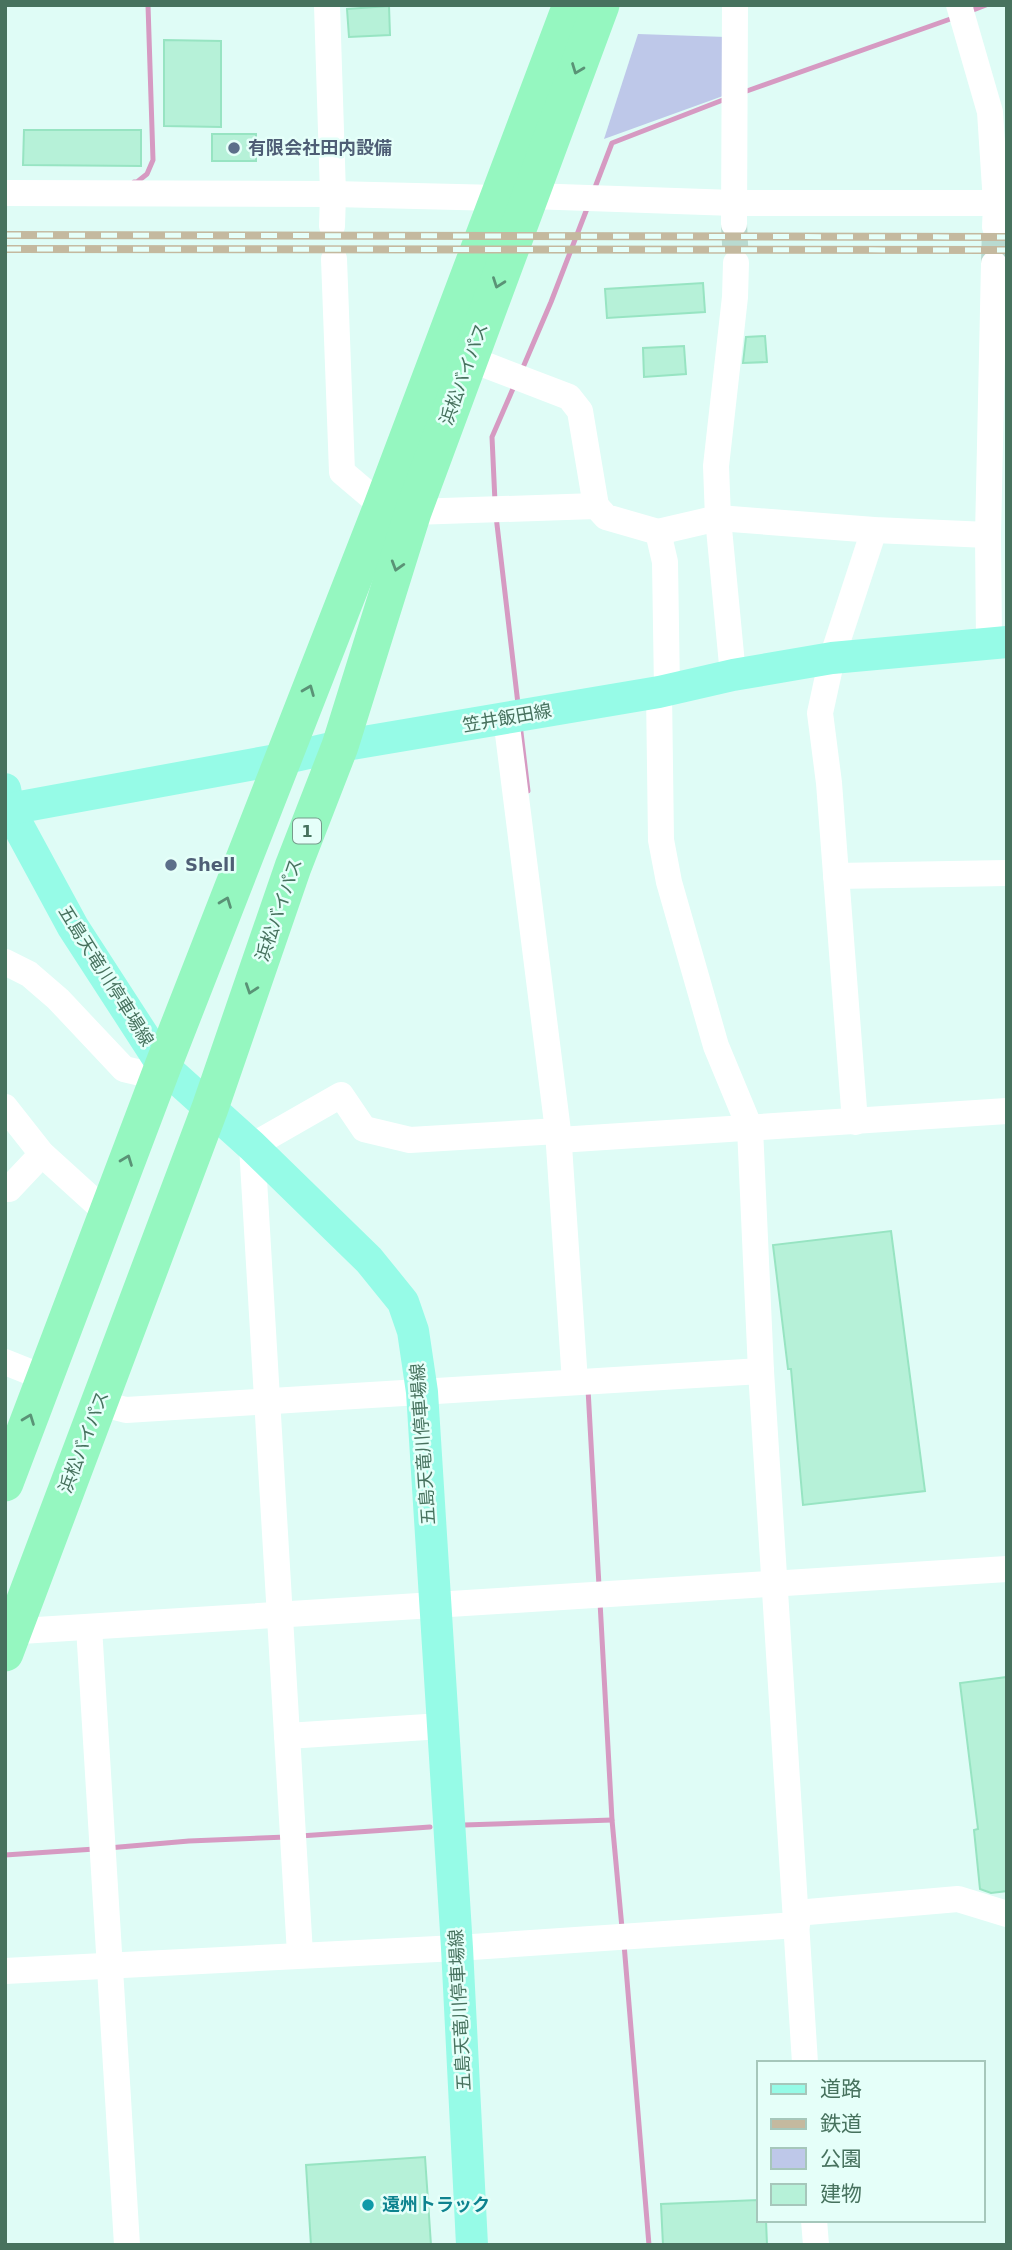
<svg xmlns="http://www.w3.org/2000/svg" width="1012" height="2250" font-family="'DejaVu Sans','Noto Sans JP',sans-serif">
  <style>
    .green { fill: #bec8e9 }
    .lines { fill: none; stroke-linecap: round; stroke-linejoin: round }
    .stream { stroke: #d69ac2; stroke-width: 5 }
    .building { fill: #b6f1d8; stroke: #97e4c2; stroke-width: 2 }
    .minor-tunnel { stroke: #b9dad0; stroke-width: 26; stroke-dasharray: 26 13; stroke-linecap: butt }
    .minor { stroke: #fff; stroke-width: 26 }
    .major { stroke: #96fbe7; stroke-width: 32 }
    .highway { stroke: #95f7c0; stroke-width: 37 }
    .rail-casing { stroke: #c4b99f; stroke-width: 8 }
    .rail { stroke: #e5fff9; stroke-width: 5; stroke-dasharray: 16; stroke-linecap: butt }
    .oneway { stroke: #5a9376 }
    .service-dot { fill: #5c6f8a; stroke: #e5fff9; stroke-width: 2.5 }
    .culture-dot { fill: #0f9aa8; stroke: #e5fff9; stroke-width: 2.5 }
    .labels { text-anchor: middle; stroke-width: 5; stroke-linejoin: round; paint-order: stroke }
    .shield { fill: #e5fff9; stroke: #769c8c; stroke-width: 2 }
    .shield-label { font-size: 16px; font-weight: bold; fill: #47725e }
    .service-label { font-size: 18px; font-weight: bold; fill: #4e5e75; stroke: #e5fff9; text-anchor: start }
    .street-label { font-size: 18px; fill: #47725e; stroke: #e5fff9 }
    .culture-label { font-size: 18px; font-weight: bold; fill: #0d838f; stroke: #e5fff9; text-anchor: start }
  </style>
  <rect width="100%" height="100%" fill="#dffcf6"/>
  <polygon class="green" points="638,34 726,37 723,96 604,139"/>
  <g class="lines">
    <g class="stream">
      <polyline points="968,12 986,5"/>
      <polyline points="744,92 956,17"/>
      <polyline points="134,182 137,182 147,174 153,160 148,5"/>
      <polyline points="594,190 612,143 728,98"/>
      <polyline points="521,372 551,302 588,206"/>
      <polyline points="495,502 492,437 515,384"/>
      <polyline points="496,516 518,704"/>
      <polyline points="520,724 528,791"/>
      <polyline points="588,1389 599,1586"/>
      <polyline points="600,1602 612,1820 622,1928"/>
      <polyline points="464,1825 612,1820"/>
      <polyline points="300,1836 430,1827"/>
      <polyline points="108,1848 189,1841 287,1837"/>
      <polyline points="5,1855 95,1849"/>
      <polyline points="624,1944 649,2245"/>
    </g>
  </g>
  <g class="building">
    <polygon points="389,6 390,35 349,37 347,9"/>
    <polygon points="164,40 221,41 221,127 164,126"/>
    <polygon points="24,130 141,130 141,166 23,165"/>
    <rect x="212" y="134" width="44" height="27"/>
    <polygon points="703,283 705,312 607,318 605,289"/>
    <polygon points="765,336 767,362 743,363 746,337"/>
    <polygon points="684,346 686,374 644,377 643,348"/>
    <polygon points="891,1231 925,1491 803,1505 791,1369 788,1369 773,1245"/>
    <polygon points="1007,1677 1007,1891 991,1893 980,1889 974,1830 978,1829 960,1683"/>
    <polygon points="425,2157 431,2245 311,2245 306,2165"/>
    <polygon points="758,2200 758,2220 766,2220 767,2245 663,2245 661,2204"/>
  </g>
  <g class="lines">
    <g class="minor-tunnel">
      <polyline points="734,224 736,263"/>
      <polyline points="994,264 995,227"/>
    </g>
    <g class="minor">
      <polyline points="327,5 333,194 332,226"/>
      <polyline points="959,5 990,112 996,203 995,227"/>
      <polyline points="5,193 333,194 499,198"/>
      <polyline points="530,196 734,203 996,203"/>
      <polyline points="734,224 735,5"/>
      <polyline points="334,259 342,472 382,506"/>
      <polyline points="470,359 569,397 580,411 596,506"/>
      <polyline points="413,512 596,506 606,517 658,532 718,518 874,530 988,535"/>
      <polyline points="658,532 665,562 667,690"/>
      <polyline points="989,643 988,535 994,264"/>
      <polyline points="733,675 718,518 716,466 735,297 736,263"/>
      <polyline points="659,692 661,840 669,882 716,1046 750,1128 761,1371 805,2063"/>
      <polyline points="506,718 558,1131 575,1382"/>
      <polyline points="836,876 1007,873"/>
      <polyline points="5,962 29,974 58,999 124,1069 158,1077"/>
      <polyline points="5,1107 42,1154 107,1213"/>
      <polyline points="855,1122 829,783 820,713 832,658 874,530"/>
      <polyline points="559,1140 1007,1111"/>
      <polyline points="5,1185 9,1189 42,1154"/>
      <polyline points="5,1362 45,1378"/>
      <polyline points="99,1403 126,1410 761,1371"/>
      <polyline points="89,1627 127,2245"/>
      <polyline points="5,1632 1007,1569"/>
      <polyline points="287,1736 442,1726"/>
      <polyline points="796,1913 958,1899 1007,1914"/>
      <polyline points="300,1954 252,1146 341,1095 364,1129 410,1140 558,1131"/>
      <polyline points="5,1971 457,1948 797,1925"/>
      <polyline points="814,2220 816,2245"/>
    </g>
    <g class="major">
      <polyline points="5,789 9,809 73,927 163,1066 252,1146 369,1260 403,1302 413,1331 422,1392 457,1948 472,2245"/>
      <polyline points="9,809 282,759 340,746 659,692 733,675 832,658 1007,642"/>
    </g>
    <g class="highway">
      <polyline points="5,1483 163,1066 382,506 571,5"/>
      <polyline points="5,1653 210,1108 293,867 340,746 413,512 601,5"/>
    </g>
    <defs>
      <g id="rail">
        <polyline points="5,235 1007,237"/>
        <polyline points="5,249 1007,250"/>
      </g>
    </defs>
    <use href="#rail" class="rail-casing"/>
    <use href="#rail" class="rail"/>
  </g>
  <defs><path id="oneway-chevron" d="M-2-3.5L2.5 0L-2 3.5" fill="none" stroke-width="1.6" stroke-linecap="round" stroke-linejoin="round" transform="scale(1.75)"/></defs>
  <g class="oneway">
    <use href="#oneway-chevron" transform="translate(577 69) rotate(111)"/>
    <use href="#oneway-chevron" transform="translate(498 283) rotate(110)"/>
    <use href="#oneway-chevron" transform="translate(397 566) rotate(107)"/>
    <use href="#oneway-chevron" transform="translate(309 690) rotate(-68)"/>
    <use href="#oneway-chevron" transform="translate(226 902) rotate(-69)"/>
    <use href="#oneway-chevron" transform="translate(251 989) rotate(109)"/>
    <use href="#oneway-chevron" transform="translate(127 1160) rotate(-69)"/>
    <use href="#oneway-chevron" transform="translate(29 1419) rotate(-69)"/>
  </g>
  <g class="service-dot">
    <circle cx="234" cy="148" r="7"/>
    <circle cx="171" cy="865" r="7"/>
  </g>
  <circle class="culture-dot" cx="368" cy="2205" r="7"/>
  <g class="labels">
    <rect class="shield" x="293" y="818.5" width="28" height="25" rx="5"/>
    <g class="shield-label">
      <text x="307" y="837">1</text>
    </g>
    <g class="service-label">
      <text x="248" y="154">有限会社田内設備</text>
      <text x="185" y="871">Shell</text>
    </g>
    <g class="street-label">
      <text transform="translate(464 374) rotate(-70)" y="6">浜松バイパス</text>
      <text transform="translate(507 718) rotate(-10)" y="6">笠井飯田線</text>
      <text transform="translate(279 910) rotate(-71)" y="6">浜松バイパス</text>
      <text transform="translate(106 976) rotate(58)" y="6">五島天竜川停車場線</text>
      <text transform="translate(84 1442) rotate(-69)" y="6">浜松バイパス</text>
      <text transform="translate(423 1444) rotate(-94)" y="6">五島天竜川停車場線</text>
      <text transform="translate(460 2010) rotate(-93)" y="6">五島天竜川停車場線</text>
    </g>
    <g class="culture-label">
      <text x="382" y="2211">遠州トラック</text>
    </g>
  </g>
  <rect width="1012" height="2250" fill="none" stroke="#47725e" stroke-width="14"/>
  <rect x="757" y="2061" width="228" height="161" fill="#e5fff9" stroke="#a6c7bb" stroke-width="2"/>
  <rect x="771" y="2084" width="35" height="10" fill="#96fbe7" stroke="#a6c7bb" stroke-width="2"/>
  <text x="820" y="2096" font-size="21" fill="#47725e">道路</text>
  <rect x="771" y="2119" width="35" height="10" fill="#c4b99f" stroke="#a6c7bb" stroke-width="2"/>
  <text x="820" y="2131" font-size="21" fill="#47725e">鉄道</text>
  <rect x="771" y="2148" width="35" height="21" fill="#bec8e9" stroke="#a6c7bb" stroke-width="2"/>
  <text x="820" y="2166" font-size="21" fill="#47725e">公園</text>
  <rect x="771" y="2184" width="35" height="21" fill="#b6f1d8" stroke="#a6c7bb" stroke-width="2"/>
  <text x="820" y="2201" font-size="21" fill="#47725e">建物</text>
</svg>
